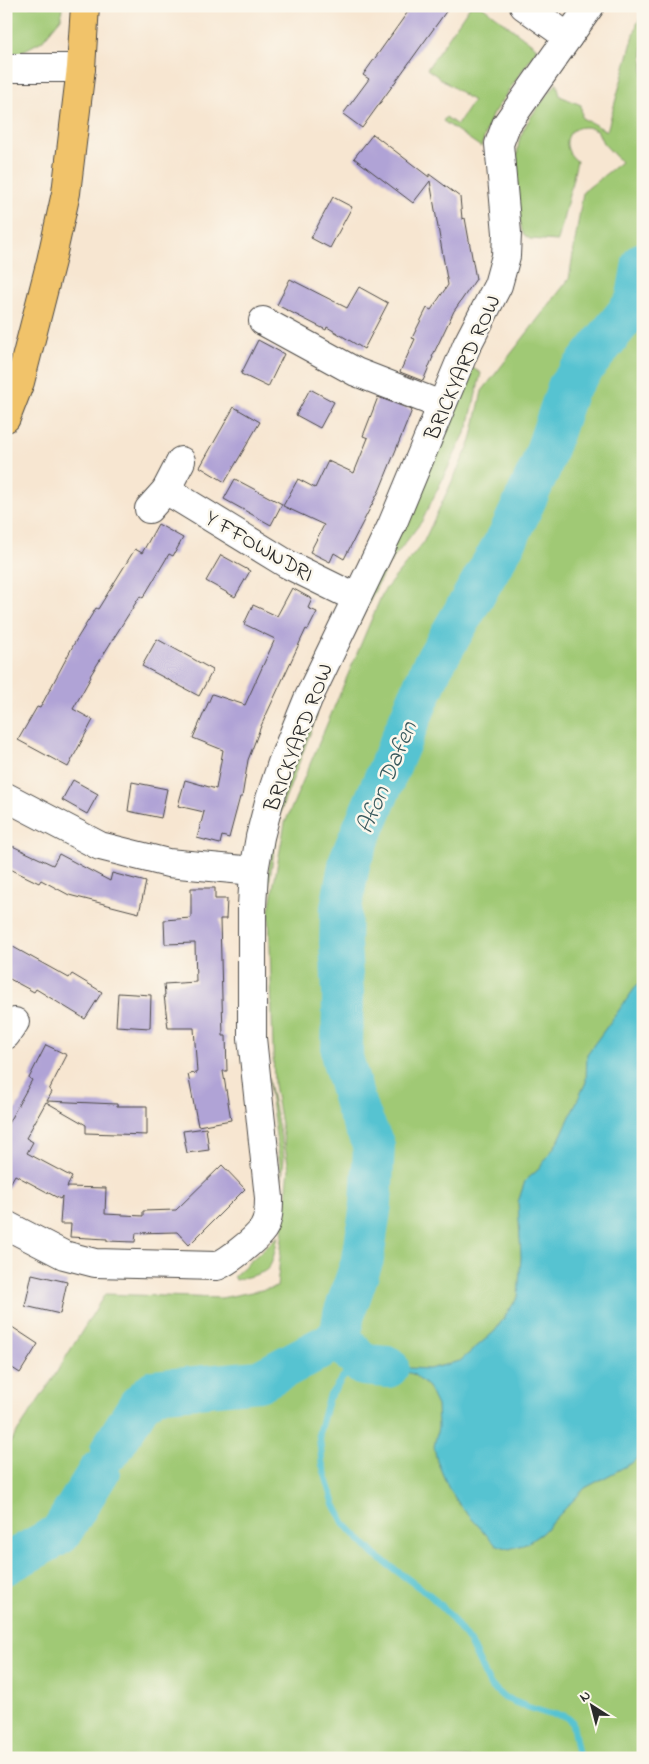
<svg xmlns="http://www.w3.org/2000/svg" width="649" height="1764" font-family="'Indie Flower',sans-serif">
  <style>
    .green { fill: #a0c975; stroke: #667a50 }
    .water { fill: #57c3d1; stroke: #41777e }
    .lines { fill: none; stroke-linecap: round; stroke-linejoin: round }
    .stream { stroke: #57c3d1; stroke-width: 7 }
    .river { stroke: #57c3d1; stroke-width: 42 }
    .building { fill: #b0a3d6 }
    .minor-casing { stroke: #4a4744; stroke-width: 30 }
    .major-casing { stroke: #4a4744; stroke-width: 30 }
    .minor { stroke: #fff; stroke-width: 28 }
    .major { stroke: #f1c36a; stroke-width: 28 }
    .labels { text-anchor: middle; stroke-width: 5; stroke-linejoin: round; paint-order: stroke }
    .street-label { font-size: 22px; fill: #2b2b2b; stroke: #fbf7ec }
    .water-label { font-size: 24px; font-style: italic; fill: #38595d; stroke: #fbf7ec }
  </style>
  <rect width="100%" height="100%" fill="#fbf7ec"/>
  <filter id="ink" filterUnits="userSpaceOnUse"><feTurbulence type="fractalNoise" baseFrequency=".02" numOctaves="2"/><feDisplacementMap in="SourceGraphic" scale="10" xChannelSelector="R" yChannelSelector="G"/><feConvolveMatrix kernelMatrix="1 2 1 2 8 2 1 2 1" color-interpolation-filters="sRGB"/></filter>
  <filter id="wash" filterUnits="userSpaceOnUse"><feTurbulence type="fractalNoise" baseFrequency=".0096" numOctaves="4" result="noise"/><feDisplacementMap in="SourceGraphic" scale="20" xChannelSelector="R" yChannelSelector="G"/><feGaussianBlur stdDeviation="1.12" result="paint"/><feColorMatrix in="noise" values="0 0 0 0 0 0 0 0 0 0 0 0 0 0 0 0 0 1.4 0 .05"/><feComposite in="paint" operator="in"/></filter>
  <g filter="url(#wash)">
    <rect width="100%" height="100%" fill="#f7e6d1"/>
    <g class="green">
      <polygon points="6,6 62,6 61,18 42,41 19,53 6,53"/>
      <polygon points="470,6 482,6 536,47 536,51 492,115 481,147 443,121 446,117 457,125 473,101 427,69"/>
      <path d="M 643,14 L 643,1758 L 6,1758 L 6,1449 L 50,1383 L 105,1294 L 221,1298 L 277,1287 L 289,1169 L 274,1085 L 269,910 L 285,823 L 383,592 L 423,543 L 471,441 L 482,391 L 569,279 L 583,192 L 621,162 L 603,143 L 597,130 C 570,118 556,145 577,161 L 558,241 L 530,239 C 526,237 524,235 522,231 C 518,214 514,154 520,138 C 527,118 544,100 557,83 L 560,96 L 581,105 L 582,118 L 607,131 L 637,24 Z"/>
      <polygon points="467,365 481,373 468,427 422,521 386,568 329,684"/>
      <polygon points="310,712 317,715 280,813 266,903 263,903 278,813"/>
      <polygon points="268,1078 283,1147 284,1158 282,1179"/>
      <path d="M 278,1236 C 270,1274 273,1270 236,1280 L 233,1277 Z"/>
    </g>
    <polygon class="water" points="643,977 643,1452 632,1463 585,1488 542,1533 526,1544 509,1549 495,1544 461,1507 448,1487 437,1461 434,1447 438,1427 437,1406 428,1387 413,1374 388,1367 429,1369 460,1361 495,1331 518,1297 521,1257 518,1202 525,1181 539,1169 559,1140 586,1082 587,1054"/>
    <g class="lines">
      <polyline class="stream" points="363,1365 343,1377 328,1399 319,1432 322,1463 334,1503 344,1523 375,1555 431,1596 448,1613 470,1643 490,1685 505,1698 527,1707 549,1714 565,1716 572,1722 579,1758"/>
      <g class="river">
        <polyline points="340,1338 344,1314 363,1259 371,1204 374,1146 356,1107 342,1057 343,992 340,943 341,908 350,860 432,667 509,535 541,466 568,387 636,302 643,263"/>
        <polyline points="111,1450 139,1405 154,1391 259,1381 340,1338 363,1365 388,1367"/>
        <polyline points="6,1564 60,1534 99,1471"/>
      </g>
    </g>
    <g id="blocks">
      <g class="building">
        <polygon points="412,6 450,6 362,128 343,114 369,79 363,75"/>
        <polygon points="373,134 429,177 429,174 460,197 462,219 465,218 476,279 454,311 432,357 433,357 423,381 400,372 415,339 412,338 427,308 431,310 448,285 430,181 413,203 354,158"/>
        <polygon points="333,197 352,207 330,248 311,238"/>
        <polygon points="290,279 347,308 359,287 388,303 364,349 327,327 326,330 277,305"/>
        <polygon points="258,340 284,354 268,387 241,374"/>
        <polygon points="310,389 334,402 320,428 296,415"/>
        <polygon points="378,397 412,410 380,489 344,559 334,553 330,562 310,552 324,525 283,506 298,479 315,488 328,461 354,473 368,438 363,436"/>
        <polygon points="234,407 260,422 225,482 200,467"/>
        <polygon points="235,479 282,504 271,525 224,499"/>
        <polygon points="158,524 183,538 173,556 169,554 143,598 140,596 90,676 91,677 73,709 93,720 68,767 18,740 37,707 40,708 75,642 96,608 98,609 135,549 142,553"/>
        <polygon points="221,555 250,571 235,597 206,581"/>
        <polygon points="292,588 312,599 308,608 317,612 308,630 306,629 261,726 248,760 242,797 240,797 229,838 222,836 220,844 197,838 204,812 178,806 185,780 216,789 223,750 193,738 212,694 245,705 275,639 244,624 253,605 277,616"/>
        <polygon points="157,639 213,670 199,696 142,666"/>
        <polygon points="73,780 98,794 87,814 62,800"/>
        <polygon points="132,782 167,789 161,818 128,811"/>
        <polygon points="6,843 53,865 59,854 110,881 112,873 146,882 139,913 69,895 41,880 39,883 6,867"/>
        <polygon points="191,888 215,888 215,899 227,899 226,919 220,919 223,1036 226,1036 227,1071 223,1071 231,1120 198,1126 188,1074 197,1073 194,1028 168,1028 164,995 165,995 164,984 196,982 195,943 165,944 164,920 191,918"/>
        <polygon points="6,943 69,978 72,974 102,992 85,1019 36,989 34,992 6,977"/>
        <polygon points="118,993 151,995 150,1028 116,1026"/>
        <polygon points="46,1045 67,1055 49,1090 52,1092 47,1101 117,1104 117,1106 147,1106 147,1135 86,1133 86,1125 46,1102 26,1138 33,1142 27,1153 72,1177 67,1187 106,1188 105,1214 143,1216 143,1211 176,1210 222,1165 245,1189 189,1245 177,1232 136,1233 135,1242 107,1241 107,1239 70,1237 71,1224 60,1224 62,1196 60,1199 15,1175 6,1191 6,1127 32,1080 29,1078"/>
        <polygon points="206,1128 209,1150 187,1153 183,1131"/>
        <polygon points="32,1274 67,1282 60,1314 25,1306"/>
        <polygon points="6,1323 38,1344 20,1373 6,1364"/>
      </g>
    </g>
  </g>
  <g filter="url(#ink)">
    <use href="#blocks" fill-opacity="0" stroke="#4a4744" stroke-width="1"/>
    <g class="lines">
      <defs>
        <g id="minor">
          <polyline points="524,6 568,37"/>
          <polyline points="6,68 81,68"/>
          <polyline points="263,321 356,372 441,405"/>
          <polyline points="166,490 287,564 356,598"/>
          <polyline points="149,509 166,490 181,461"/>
          <polyline points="6,797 100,846 168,863 254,871"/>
          <polyline points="6,1035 15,1022"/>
          <path d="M 6,1225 L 64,1255 L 95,1263 L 217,1266 C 229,1261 255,1240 263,1229 C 269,1220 269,1207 269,1198 L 252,1038 L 252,906 L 254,871 L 260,837 L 269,802 L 282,763 L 308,699 L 392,525 L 467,345 L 498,285 L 506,256 L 507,233 L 499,144 L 506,125 L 590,6"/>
        </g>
        <polyline id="major" points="6,418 20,382 51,261 66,193 81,68 85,6"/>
      </defs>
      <use href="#minor" class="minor-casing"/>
      <use href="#major" class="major-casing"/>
      <use href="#minor" class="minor"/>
      <use href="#major" class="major"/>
    </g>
  </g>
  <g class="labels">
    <g class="street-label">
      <text transform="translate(461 367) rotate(-66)" y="8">BRICKYARD ROW</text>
      <text transform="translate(260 545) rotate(30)" y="8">Y FFOWNDRI</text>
      <text transform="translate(297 737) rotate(-69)" y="8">BRICKYARD ROW</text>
    </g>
    <g class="water-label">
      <text transform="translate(386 777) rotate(-67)" y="8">Afon Dafen</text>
    </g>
  </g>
  <rect width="649" height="1764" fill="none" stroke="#fbf7ec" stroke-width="25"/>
  <g transform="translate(592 1706) rotate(324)" stroke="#fbf7ec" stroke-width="4" paint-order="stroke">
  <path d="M0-4L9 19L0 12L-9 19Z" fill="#2b2b2b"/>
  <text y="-8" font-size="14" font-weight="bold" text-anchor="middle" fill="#2b2b2b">N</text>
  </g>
</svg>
